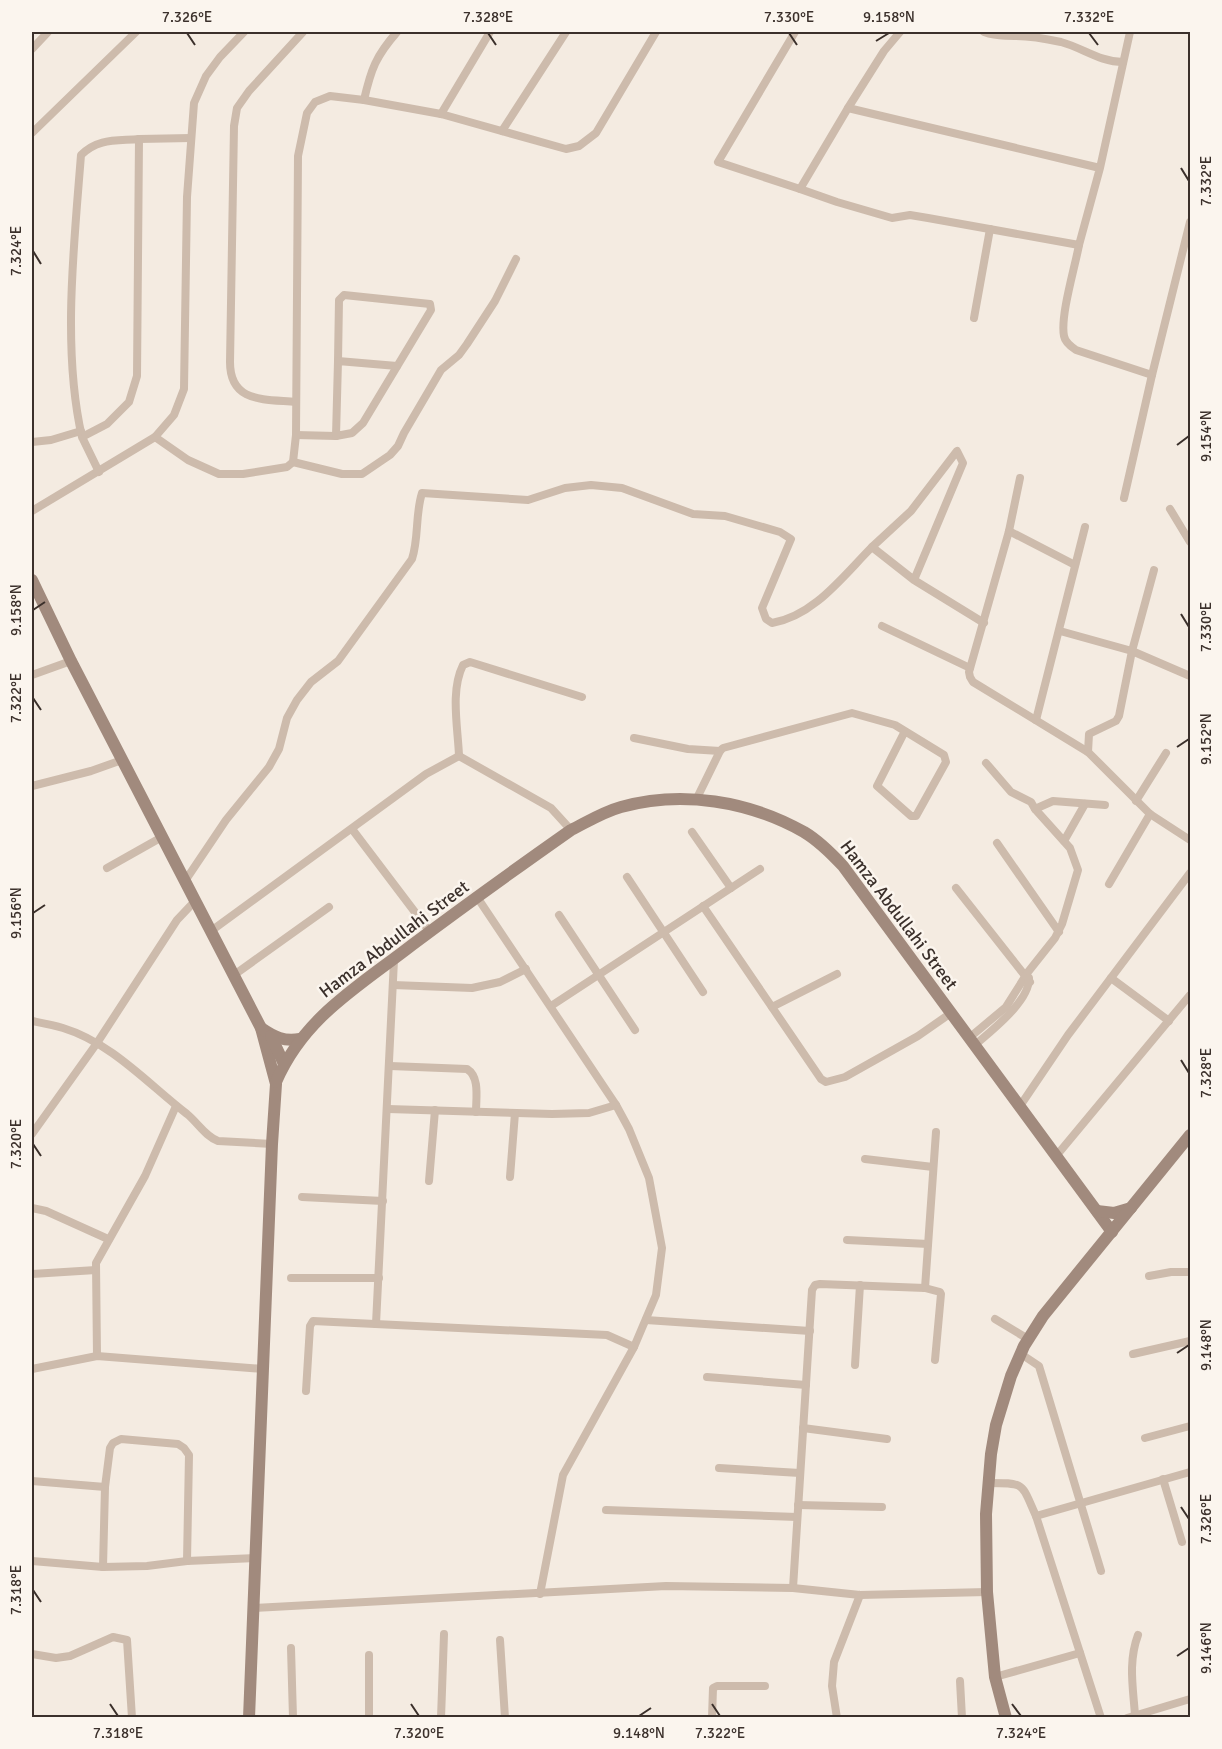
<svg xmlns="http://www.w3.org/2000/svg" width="1222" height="1749" font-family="Signika,sans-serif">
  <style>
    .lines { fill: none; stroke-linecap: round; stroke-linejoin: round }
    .street { stroke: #cdbbac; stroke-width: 8 }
    .secondary { stroke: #a18a7d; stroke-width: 12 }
    .ticks { fill: none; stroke: #3b302b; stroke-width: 2 }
    .labels { text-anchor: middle; stroke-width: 5; stroke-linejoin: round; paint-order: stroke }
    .street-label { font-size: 18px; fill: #3b302b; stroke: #fbf5ee }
    .neatline { fill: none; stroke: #3b302b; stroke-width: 2 }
    .ticks-label { font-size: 15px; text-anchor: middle; fill: #3b302b }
  </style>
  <rect width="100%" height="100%" fill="#f4ebe1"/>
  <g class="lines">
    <g class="street">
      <polyline points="795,32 718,162 800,189"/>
      <path d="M 984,32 C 998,37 1001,35 1015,36 C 1031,36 1047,39 1061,42 C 1083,48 1100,62 1123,62"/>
      <polyline points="32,49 48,32"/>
      <path d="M 364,100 C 371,69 376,56 397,32"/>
      <polyline points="848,108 884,51 900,32"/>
      <polyline points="441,114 490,32"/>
      <polyline points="502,131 566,32"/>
      <polyline points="32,133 136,32"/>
      <polyline points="139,139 191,138"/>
      <polyline points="1100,168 1079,245 928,218 910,215 892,218 837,202 800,189 848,108 1100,168 1130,32"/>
      <path d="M 1079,245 C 1075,267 1060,316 1064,336 C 1065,342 1070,346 1076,350 L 1152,375"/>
      <polyline points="974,318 990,229"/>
      <path d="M 296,402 C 264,399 230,403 230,362 L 234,126 L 237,108 L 249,91 L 303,32"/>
      <polyline points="296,435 336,436 352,433 363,423 431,310 430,304 344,295 339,300 338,361"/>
      <polyline points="336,436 338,361 397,366"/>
      <path d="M 82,437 C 62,350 74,245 81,155 C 98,138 116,141 139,139 L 137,376 L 129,402 L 107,424 L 82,437 L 99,472"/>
      <polyline points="155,437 188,460 219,474 243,474 287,467 293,462 296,435 298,156 307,113 315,102 330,96 364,100 441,114 566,149 579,146 596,133 656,32"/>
      <polyline points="32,442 51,440 81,431"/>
      <polyline points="293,462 342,474 362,474 390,455 398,446 404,433 441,370 459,355 467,344 495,301 516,259"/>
      <polyline points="1020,478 1009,531 969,672 970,677 973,682 1088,752 1150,814 1190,840"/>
      <polyline points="1124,498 1152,375 1190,222"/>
      <polyline points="1170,509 1190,542"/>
      <polyline points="32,511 155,437 174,415 184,389 187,197 194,103 206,76 220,57 244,32"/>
      <polyline points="1009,531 1075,565"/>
      <polyline points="914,580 963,463 957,451 911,511 872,547 914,580 984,623"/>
      <polyline points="882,626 970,668"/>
      <polyline points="1060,631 1132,651 1190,676"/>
      <polyline points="32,675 71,661"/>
      <polyline points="1036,720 1085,527"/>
      <polyline points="634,738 688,749 720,751 723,748 852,713 895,725 944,755 946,762 916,816 911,816 877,786 905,731"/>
      <polyline points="1088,752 1089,734 1116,721 1119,716 1132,651 1154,570"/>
      <path d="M 459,756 C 458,728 450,691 463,665 L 470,662 L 582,697"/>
      <polyline points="459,756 551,808 571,830"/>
      <polyline points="32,786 91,771 122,760"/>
      <polyline points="697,798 720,751"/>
      <polyline points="1136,801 1166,753"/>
      <polyline points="1035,809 1053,801 1105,805"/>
      <polyline points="352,829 430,932"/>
      <polyline points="692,832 731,888"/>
      <polyline points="1064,841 1085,804"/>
      <polyline points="997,843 1059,932"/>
      <polyline points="107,868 162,837"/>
      <polyline points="627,877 703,992"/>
      <path d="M 185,881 L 226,820 L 269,767 L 279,749 L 287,718 L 297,700 L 311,682 L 338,661 L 412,559 C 419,538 415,515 422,493 L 528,500 L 565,488 L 591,485 L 622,488 L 693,514 L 725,516 L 780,532 L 791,539 L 762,608 L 766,619 L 772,623 C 814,616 843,576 872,547"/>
      <polyline points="1109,884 1150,814"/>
      <polyline points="956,888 1030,982"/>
      <polyline points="477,897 616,1105 629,1129 649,1178 662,1248 656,1295 634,1347 563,1475 540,1594"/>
      <polyline points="703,906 821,1079 826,1082 845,1077 918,1036 951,1013"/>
      <polyline points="559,915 635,1030"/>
      <polyline points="211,931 426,774 459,756"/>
      <polyline points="234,975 329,907"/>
      <polyline points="1111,978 1169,1021"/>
      <polyline points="393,985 472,988 500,982 526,969"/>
      <polyline points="551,1006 760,869"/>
      <polyline points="772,1007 837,974"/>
      <path d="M 32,1021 C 42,1023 53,1025 63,1028 C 112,1043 148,1084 187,1114 C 198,1123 205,1136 218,1141 L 272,1144"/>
      <polyline points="969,1038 1006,1007 1028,972 1055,938 1062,924 1078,870 1070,848 1035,809 1031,802 1011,792 986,763"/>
      <path d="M 975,1045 C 991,1031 1030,1001 1029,978"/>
      <path d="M 390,1066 L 467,1069 C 480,1077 476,1098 476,1112"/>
      <polyline points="1020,1106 1068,1035 1190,873"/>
      <polyline points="388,1109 552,1114 589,1113 616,1105"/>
      <polyline points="32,1134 97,1043 177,920 195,901"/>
      <polyline points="1057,1155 1190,995"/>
      <polyline points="865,1159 933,1167"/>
      <polyline points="510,1177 515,1113"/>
      <polyline points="429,1181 435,1110"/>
      <polyline points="302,1197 383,1201"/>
      <polyline points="32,1208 46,1211 108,1239"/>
      <polyline points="847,1240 928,1244"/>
      <polyline points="32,1274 96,1270"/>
      <polyline points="1149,1276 1171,1272 1190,1272"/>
      <polyline points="291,1278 379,1278"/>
      <polyline points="925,1288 936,1132"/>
      <polyline points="995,1319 1028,1339"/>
      <polyline points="646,1320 810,1331"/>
      <polyline points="376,1324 394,960"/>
      <polyline points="1021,1354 1039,1366 1101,1571"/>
      <polyline points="1133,1354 1190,1341"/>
      <polyline points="97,1356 96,1263 145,1176 176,1106"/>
      <polyline points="855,1365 860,1285"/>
      <polyline points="32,1369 97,1356 263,1369"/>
      <polyline points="707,1377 806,1385"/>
      <polyline points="306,1391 310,1326 313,1321 607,1335 634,1347"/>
      <polyline points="803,1428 887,1439"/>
      <polyline points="1145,1438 1190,1426"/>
      <polyline points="719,1468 800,1473"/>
      <polyline points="1163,1479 1182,1542"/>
      <polyline points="32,1481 105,1487"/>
      <path d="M 989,1483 C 1026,1483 1021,1483 1036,1516 L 1101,1718"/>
      <polyline points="798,1505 882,1507"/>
      <polyline points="606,1510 797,1517"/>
      <polyline points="1036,1516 1190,1472"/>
      <polyline points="32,1561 103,1567 147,1566 187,1561 256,1558"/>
      <polyline points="103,1567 105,1487 110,1448 113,1443 121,1439 178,1444 184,1448 189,1455 187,1561"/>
      <polyline points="793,1588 812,1290 815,1285 820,1284 925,1288 940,1292 941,1294 935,1360"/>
      <polyline points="253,1608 666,1586 793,1588 860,1595 987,1592"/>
      <polyline points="500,1640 505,1718"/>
      <polyline points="291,1648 293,1718"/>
      <polyline points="32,1654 56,1658 70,1656 113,1637 127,1640 132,1718"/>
      <polyline points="369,1655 369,1718"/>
      <polyline points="995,1677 1080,1653"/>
      <polyline points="960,1681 962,1718"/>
      <path d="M 1135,1715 C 1133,1687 1128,1662 1138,1635"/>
      <polyline points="441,1718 444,1634"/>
      <polyline points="712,1718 713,1688 717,1686 765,1686"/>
      <polyline points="837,1718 832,1686 834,1662 860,1595"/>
      <polyline points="1127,1718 1190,1699"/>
    </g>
    <g class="secondary">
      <polyline points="32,580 71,661 261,1028 276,1084 272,1144 249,1718"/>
      <path d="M 261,1028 C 274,1037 284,1042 300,1039"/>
      <polyline points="271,1036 284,1064"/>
      <path d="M 276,1082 C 304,1017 358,987 412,945 C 464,906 517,868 571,830 C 587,822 603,812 621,807 C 682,790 749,801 804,832 C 819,841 831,853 843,866 L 1112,1232"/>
      <polyline points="1097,1211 1114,1213 1131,1208"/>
      <polyline points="1006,1718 995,1677 987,1592 986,1514 991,1454 996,1425 1011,1376 1024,1346 1043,1316 1190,1135"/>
    </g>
  </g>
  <path class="ticks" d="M 187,33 L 195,45M 488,33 L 496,45M 789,33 L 797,45M 1089,33 L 1098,45M 876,41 L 889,33M 1181,168 L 1189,181M 33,251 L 41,264M 1177,445 L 1189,436M 33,610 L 45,602M 1181,614 L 1189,627M 33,698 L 41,710M 1177,747 L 1189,739M 33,913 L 45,905M 1181,1060 L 1189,1073M 33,1144 L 41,1156M 1177,1353 L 1189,1345M 1181,1507 L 1189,1519M 33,1590 L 41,1602M 1177,1656 L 1189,1648M 110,1704 L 118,1716M 411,1704 L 419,1716M 712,1704 L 720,1716M 1012,1704 L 1021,1716M 639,1716 L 651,1708"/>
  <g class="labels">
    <g class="street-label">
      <text transform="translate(899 915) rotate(53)" y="6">Hamza Abdullahi Street</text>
      <text transform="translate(394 939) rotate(-37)" y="6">Hamza Abdullahi Street</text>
    </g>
  </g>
  <rect width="1222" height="1749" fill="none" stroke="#fbf5ee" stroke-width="66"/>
  <rect x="33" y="33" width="1156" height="1683" class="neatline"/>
  <g class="ticks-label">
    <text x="187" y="22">7.326°E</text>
    <text x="488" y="22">7.328°E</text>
    <text x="789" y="22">7.330°E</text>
    <text x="889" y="22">9.158°N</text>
    <text x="1089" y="22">7.332°E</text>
    <text transform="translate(1206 181) rotate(-90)" y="5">7.332°E</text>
    <text transform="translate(16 251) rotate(-90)" y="5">7.324°E</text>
    <text transform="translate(1206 436) rotate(-90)" y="5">9.154°N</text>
    <text transform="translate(16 610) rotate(-90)" y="5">9.158°N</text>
    <text transform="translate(1206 627) rotate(-90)" y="5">7.330°E</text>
    <text transform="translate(16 698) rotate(-90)" y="5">7.322°E</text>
    <text transform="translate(1206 739) rotate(-90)" y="5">9.152°N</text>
    <text transform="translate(16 913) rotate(-90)" y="5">9.156°N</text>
    <text transform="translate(1206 1073) rotate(-90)" y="5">7.328°E</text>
    <text transform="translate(16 1144) rotate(-90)" y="5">7.320°E</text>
    <text transform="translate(1206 1345) rotate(-90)" y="5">9.148°N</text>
    <text transform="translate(1206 1519) rotate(-90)" y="5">7.326°E</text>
    <text transform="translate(16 1590) rotate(-90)" y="5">7.318°E</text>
    <text transform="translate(1206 1648) rotate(-90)" y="5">9.146°N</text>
    <text x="118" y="1738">7.318°E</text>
    <text x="419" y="1738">7.320°E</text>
    <text x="639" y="1738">9.148°N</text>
    <text x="720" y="1738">7.322°E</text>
    <text x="1021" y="1738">7.324°E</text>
  </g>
</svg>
